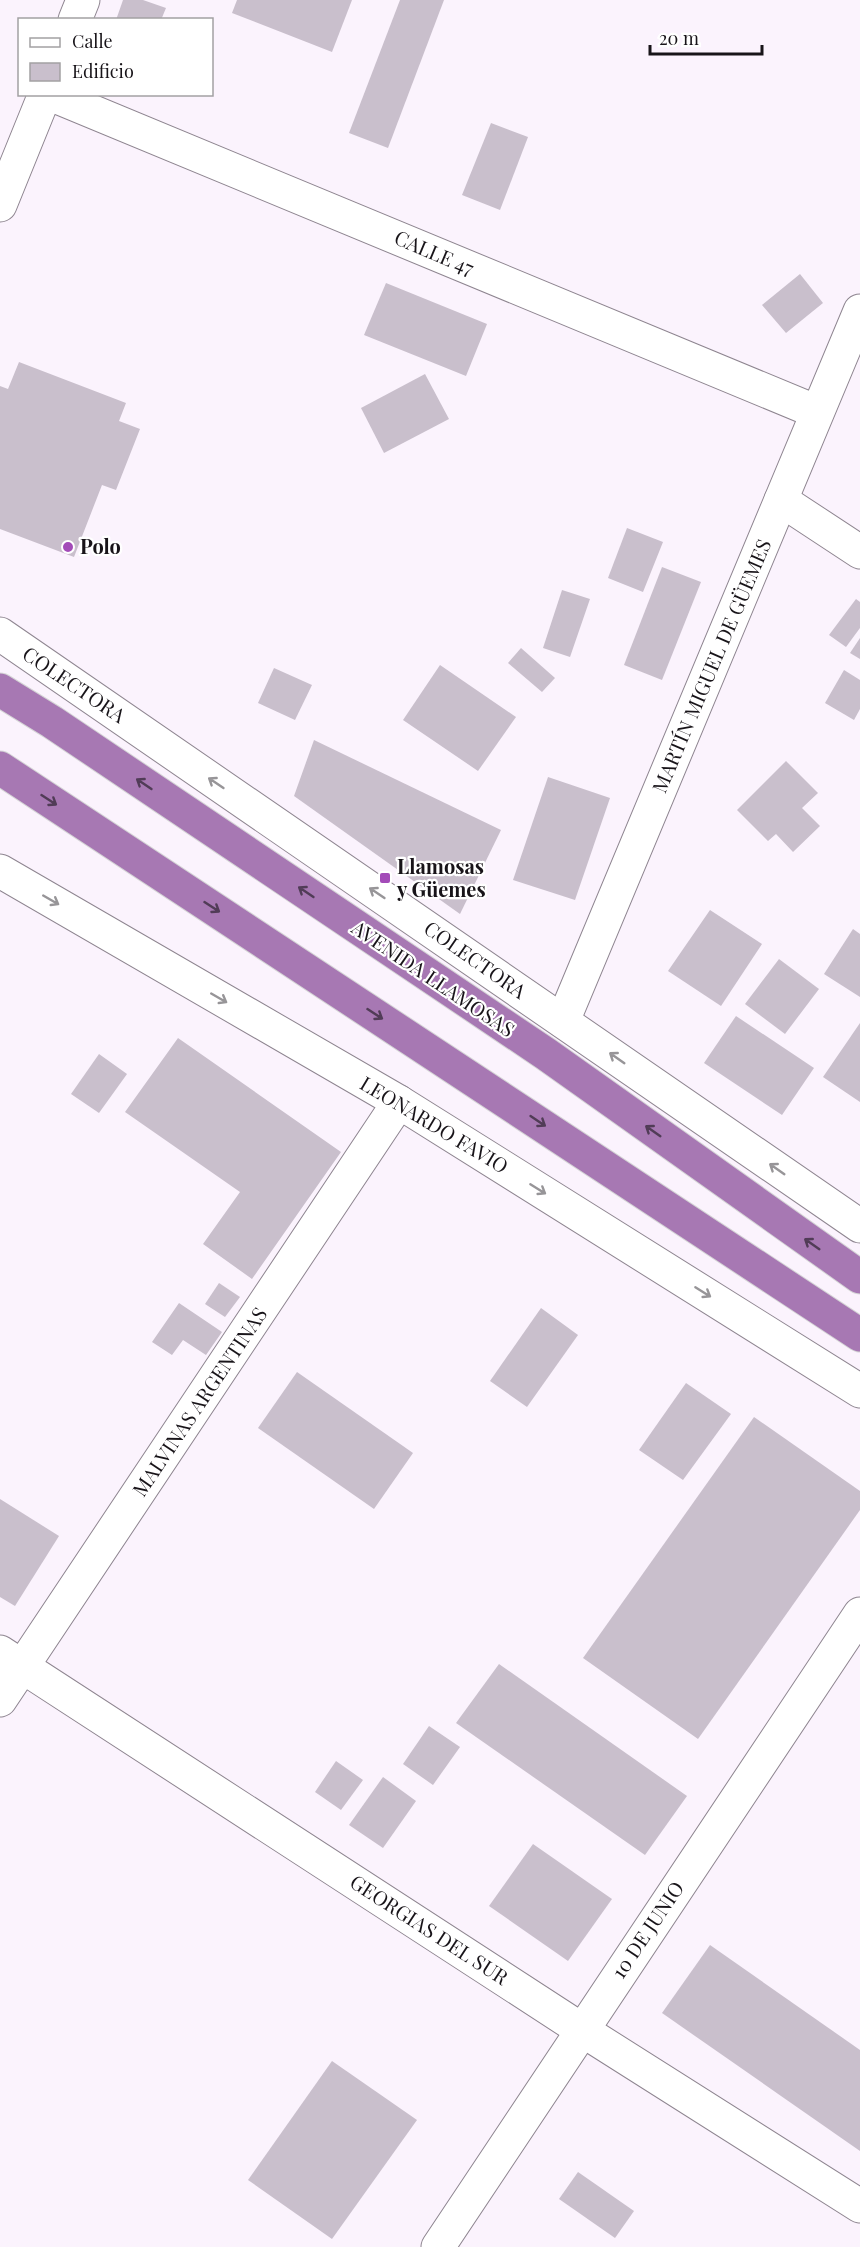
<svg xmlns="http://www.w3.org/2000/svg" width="860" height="2247" font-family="'Playfair Display',serif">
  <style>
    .building { fill: #c9bfcc }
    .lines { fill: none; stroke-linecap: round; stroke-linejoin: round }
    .minor-casing { stroke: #8e8590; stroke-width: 35 }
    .highway-casing { stroke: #d5d5d6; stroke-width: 35 }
    .minor { stroke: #fff; stroke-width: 33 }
    .highway { stroke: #a778b3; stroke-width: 33 }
    .oneway { stroke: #979598 }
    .oneway2 { stroke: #513c57 }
    .poi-dot { fill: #a34bb8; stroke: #fff; stroke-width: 2 }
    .labels { text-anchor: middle; stroke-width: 4.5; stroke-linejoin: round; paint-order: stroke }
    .street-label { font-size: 20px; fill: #181419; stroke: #fff }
    .poi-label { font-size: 20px; font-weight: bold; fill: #181419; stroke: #fff; text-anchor: start }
  </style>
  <rect width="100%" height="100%" fill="#fbf3fd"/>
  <g class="building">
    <polygon points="123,0 143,0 166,8 161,20 116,20"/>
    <polygon points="237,0 352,0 332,52 232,13"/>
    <polygon points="400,0 444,0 388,148 349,133"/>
    <polygon points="491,123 528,137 500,210 462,195"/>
    <polygon points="800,274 823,303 786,333 762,305"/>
    <polygon points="386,283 487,324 466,376 364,335"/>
    <polygon points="19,362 126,403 119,421 140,429 116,490 102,485 74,557 0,529 0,386 8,389"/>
    <polygon points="425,374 449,419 384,453 361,408"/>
    <polygon points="627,528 663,542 643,592 608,578"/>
    <polygon points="662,567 701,582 662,680 624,665"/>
    <polygon points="562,590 590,599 570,657 543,648"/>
    <polygon points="856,599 860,602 860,628 846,647 829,635"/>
    <polygon points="860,638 860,659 850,653"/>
    <polygon points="521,648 555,678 542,692 508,663"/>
    <polygon points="440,665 516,717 478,771 403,720"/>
    <polygon points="274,668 312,685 295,720 258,703"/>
    <polygon points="844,670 860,680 860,709 854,720 825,703"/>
    <polygon points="314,740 501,830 460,914 294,796"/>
    <polygon points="786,761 818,793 802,808 820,826 793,852 776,834 768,841 737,810"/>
    <polygon points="548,777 610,798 575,900 513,880"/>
    <polygon points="710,910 762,944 721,1006 668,971"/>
    <polygon points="853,929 860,934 860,997 824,974"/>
    <polygon points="779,959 819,989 785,1034 745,1004"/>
    <polygon points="736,1016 814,1068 782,1115 704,1063"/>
    <polygon points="860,1023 860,1102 823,1077"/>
    <polygon points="178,1038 341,1152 252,1279 203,1244 240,1192 125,1112"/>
    <polygon points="99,1054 127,1074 99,1113 71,1094"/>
    <polygon points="219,1283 240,1297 225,1317 205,1304"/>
    <polygon points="179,1303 222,1332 206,1355 183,1340 172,1355 152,1342"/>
    <polygon points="541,1308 578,1335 527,1407 490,1381"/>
    <polygon points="297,1372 413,1453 374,1509 258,1428"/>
    <polygon points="686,1383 731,1414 683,1480 639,1450"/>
    <polygon points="754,1417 860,1491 860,1510 698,1739 583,1658"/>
    <polygon points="0,1499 59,1536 15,1606 0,1597"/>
    <polygon points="499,1664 687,1796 645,1855 456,1723"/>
    <polygon points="429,1726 460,1747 433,1785 403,1764"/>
    <polygon points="336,1761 363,1780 341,1810 315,1792"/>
    <polygon points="383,1777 416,1801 383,1848 349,1825"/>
    <polygon points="533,1844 612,1899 568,1961 489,1906"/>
    <polygon points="710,1945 860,2050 860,2151 662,2013"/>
    <polygon points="332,2061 417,2120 332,2239 248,2180"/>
    <polygon points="578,2172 634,2211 615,2238 559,2199"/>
  </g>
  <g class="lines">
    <defs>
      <g id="minor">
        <polyline points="75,20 83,0"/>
        <polyline points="50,94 817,412"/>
        <polyline points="0,205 45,94"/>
        <polyline points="781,500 860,552"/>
        <polyline points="0,634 860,1226"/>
        <polyline points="0,871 399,1102 860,1391"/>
        <polyline points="563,1021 860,311"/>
        <polyline points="0,1652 582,2030 860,2206"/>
        <polyline points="0,1700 399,1102"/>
        <polyline points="438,2247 860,1614"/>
      </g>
      <g id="highway">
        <polyline points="0,690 52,722 546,1054 860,1277"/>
        <polyline points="0,768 860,1335"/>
      </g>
    </defs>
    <use href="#minor" class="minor-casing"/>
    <use href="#highway" class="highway-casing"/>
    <use href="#minor" class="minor"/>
    <use href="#highway" class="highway"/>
  </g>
  <defs><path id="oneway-shaft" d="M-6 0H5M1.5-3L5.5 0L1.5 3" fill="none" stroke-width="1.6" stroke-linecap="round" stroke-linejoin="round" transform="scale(1.5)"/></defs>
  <g class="oneway">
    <use href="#oneway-shaft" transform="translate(216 783) rotate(-146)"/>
    <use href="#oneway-shaft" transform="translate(377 893) rotate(-146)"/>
    <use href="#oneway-shaft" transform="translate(51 900) rotate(30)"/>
    <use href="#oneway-shaft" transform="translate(219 998) rotate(30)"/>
    <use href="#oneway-shaft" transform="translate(617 1058) rotate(-145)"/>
    <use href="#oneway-shaft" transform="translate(777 1169) rotate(-145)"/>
    <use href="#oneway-shaft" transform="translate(538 1189) rotate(32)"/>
    <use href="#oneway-shaft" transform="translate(703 1292) rotate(32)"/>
  </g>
  <g class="oneway2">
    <use href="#oneway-shaft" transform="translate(144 784) rotate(-146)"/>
    <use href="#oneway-shaft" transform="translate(49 800) rotate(33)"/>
    <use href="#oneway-shaft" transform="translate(306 892) rotate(-146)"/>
    <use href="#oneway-shaft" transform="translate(212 907) rotate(33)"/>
    <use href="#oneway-shaft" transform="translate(375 1014) rotate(33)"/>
    <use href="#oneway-shaft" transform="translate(538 1121) rotate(34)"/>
    <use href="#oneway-shaft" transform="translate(653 1131) rotate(-145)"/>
    <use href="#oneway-shaft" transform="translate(812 1244) rotate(-145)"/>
  </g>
  <g class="poi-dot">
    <circle cx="68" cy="547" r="6"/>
    <rect x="379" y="872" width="12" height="12" rx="3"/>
  </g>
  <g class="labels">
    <g class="street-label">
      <text transform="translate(434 253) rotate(23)" y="7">CALLE 47</text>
      <text transform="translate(712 666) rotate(-67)" y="7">MARTÍN MIGUEL DE GÜEMES</text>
      <text transform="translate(74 685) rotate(34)" y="7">COLECTORA</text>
      <text transform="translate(475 960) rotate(35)" y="7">COLECTORA</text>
      <text transform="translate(433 979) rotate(34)" y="7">AVENIDA LLAMOSAS</text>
      <text transform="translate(434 1125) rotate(31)" y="7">LEONARDO FAVIO</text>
      <text transform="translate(200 1402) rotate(-56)" y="7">MALVINAS ARGENTINAS</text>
      <text transform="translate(429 1930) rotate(33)" y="7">GEORGIAS DEL SUR</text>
      <text transform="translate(648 1930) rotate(-56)" y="7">10 DE JUNIO</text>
    </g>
    <g class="poi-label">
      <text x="80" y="554">Polo</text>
      <text x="397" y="874">Llamosas<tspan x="397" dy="23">y Güemes</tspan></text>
    </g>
  </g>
  <rect x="18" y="18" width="195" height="78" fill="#ffffff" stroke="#a3a1a3" stroke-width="1.5"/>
  <rect x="30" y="38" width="30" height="9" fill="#ffffff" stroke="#a3a1a3" stroke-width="1.5"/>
  <text x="72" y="48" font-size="18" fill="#181419">Calle</text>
  <rect x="30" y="63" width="30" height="18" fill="#c9bfcc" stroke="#a3a1a3" stroke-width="1.5"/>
  <text x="72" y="78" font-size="18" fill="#181419">Edificio</text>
  <path d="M650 45v9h112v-9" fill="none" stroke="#181419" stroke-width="3"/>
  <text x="659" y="45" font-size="18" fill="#181419" stroke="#ffffff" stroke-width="4.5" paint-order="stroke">20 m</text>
</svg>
